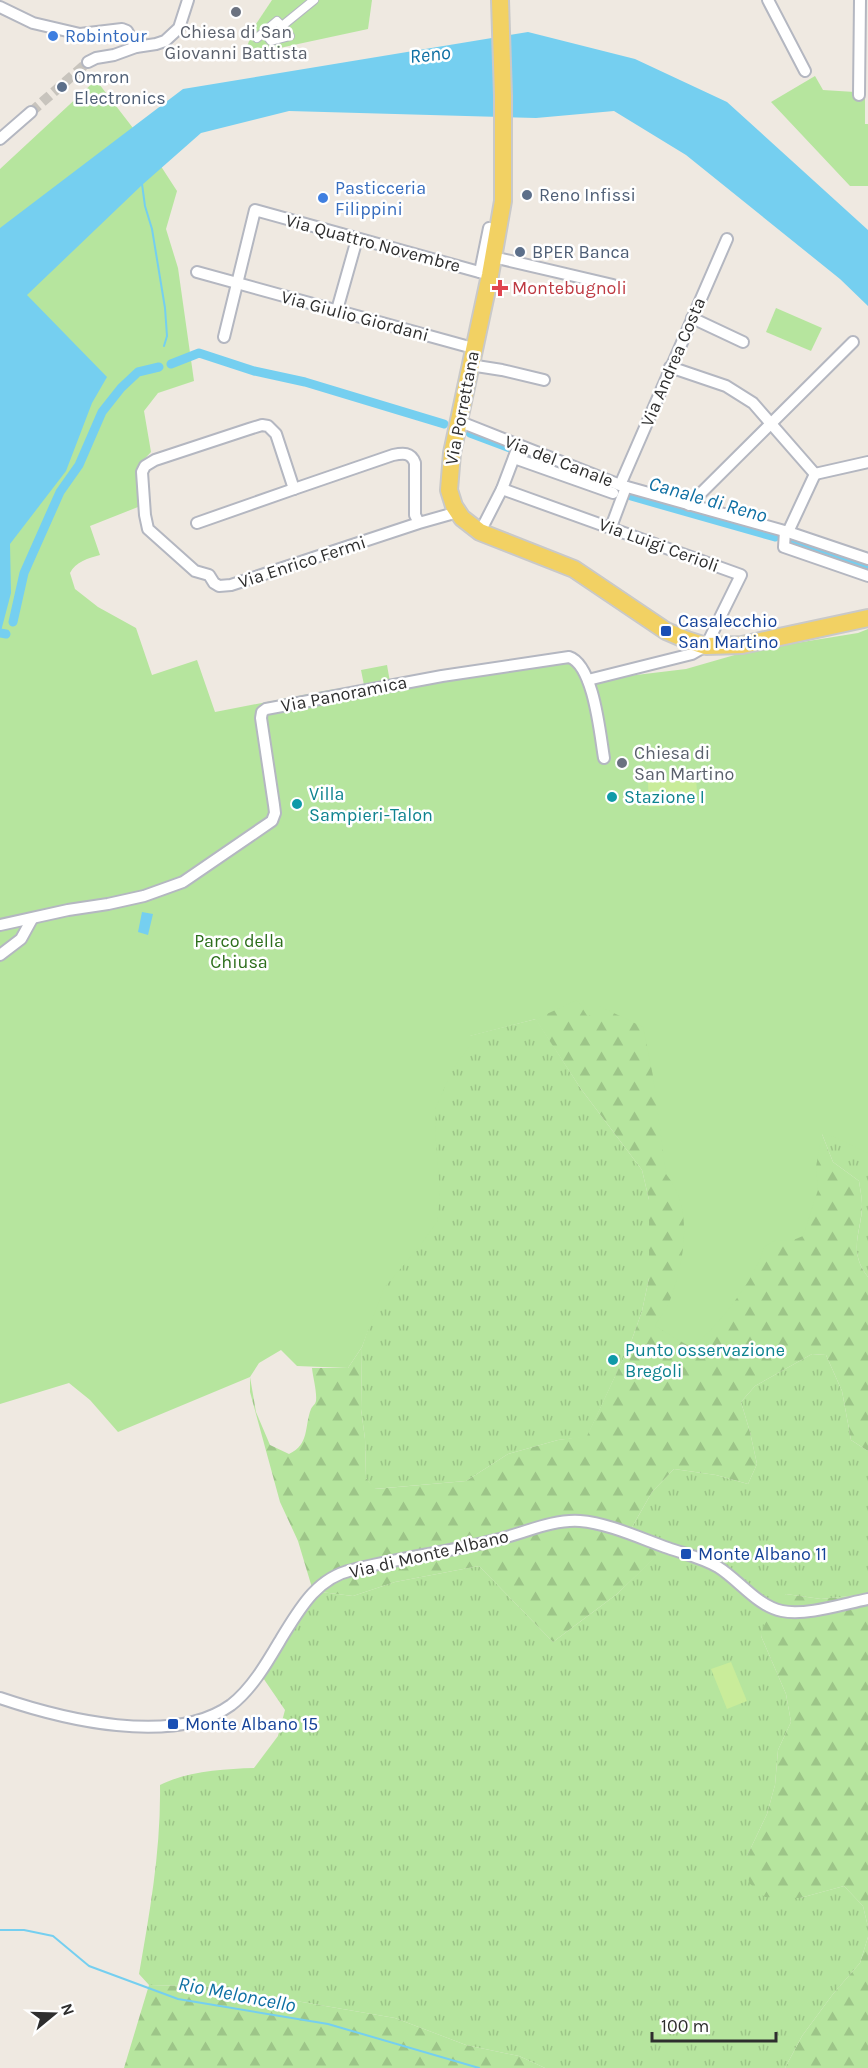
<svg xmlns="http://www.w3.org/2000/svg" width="868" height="2068" font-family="Karla,sans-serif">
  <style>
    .grass { fill: url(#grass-tufts) }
    .forest { fill: url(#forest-firs) }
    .park { fill: #b6e59e }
    .pitch { fill: #c9ec9a }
    .water { fill: #75cff0 }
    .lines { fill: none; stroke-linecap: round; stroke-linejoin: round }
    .stream { stroke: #75cff0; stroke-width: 2 }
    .canal { stroke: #75cff0; stroke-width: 9 }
    .minor-tunnel { stroke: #c8c4bd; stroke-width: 10; stroke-dasharray: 10 5; stroke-linecap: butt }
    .pedestrian-casing { stroke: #b4b7c1; stroke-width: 10 }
    .minor-casing { stroke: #b4b7c1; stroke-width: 14 }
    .primary-casing { stroke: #c9c9c9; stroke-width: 20 }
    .pedestrian { stroke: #fff; stroke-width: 8 }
    .minor { stroke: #fff; stroke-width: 10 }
    .primary { stroke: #f2d163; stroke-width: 16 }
    .worship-dot { fill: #6b7280; stroke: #fff; stroke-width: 2 }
    .shop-dot { fill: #3f7fe0; stroke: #fff; stroke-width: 2 }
    .service-dot { fill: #5c6f8a; stroke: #fff; stroke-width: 2 }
    .health-dot { fill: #e0444e; stroke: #fff; stroke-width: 2 }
    .transit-dot { fill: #1a4fb4; stroke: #fff; stroke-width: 2 }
    .culture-dot { fill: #0f9aa8; stroke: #fff; stroke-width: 2 }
    .labels { text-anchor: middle; stroke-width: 5; stroke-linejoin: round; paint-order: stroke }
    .worship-label { font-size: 18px; fill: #5b616d; stroke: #fff }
    .shop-label { font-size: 18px; fill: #366cbe; stroke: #fff; text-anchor: start }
    .service-label { font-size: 18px; fill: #4e5e75; stroke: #fff; text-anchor: start }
    .street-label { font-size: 18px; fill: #2e2e2e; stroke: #fff }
    .health-label { font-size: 18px; fill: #be3a42; stroke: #fff; text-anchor: start }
    .transit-label { font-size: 18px; fill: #164399; stroke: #fff; text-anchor: start }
    .culture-label { font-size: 18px; fill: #0d838f; stroke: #fff; text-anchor: start }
    .park-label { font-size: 18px; fill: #2c6e1b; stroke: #fff }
    .water-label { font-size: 20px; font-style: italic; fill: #0d6fa3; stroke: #fff }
  </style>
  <defs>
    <pattern id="grass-tufts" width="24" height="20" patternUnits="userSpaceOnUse" patternTransform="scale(1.5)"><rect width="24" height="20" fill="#b6e59e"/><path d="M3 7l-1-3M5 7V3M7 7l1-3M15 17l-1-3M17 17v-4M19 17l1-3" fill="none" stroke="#9dc588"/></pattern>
    <pattern id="forest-firs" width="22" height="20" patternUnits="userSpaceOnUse" patternTransform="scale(1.5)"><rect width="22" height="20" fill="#b6e59e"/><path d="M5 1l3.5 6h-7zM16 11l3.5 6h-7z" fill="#9dc588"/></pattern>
  </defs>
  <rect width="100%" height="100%" fill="#efe9e1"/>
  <g class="grass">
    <path d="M 868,985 L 868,1277 C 847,1250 862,1232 862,1205 C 862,1197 860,1189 859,1181 L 833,1162 L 822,1134 Z"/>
    <polygon points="536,1019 581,1089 642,1170 649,1200 649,1278 642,1311 631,1342 587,1437 558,1440 508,1454 466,1481 374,1489 366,1478 365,1439 361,1409 362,1347 379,1297 416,1122 469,1036"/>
    <path d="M 812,1354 L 826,1355 L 842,1391 L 851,1440 L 868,1451 L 868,1594 L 821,1599 L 786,1594 L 761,1636 L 786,1694 L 791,1722 L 778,1750 L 775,1785 L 767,1814 L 747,1856 L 800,1898 L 844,1886 L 863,1906 L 868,1927 L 868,1937 L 860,1963 L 833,1994 L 802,2036 L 785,2068 L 545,2068 L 519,2056 L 466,2045 L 395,2018 L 214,1987 L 149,1985 L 139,1974 C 150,1911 161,1849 160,1785 C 188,1771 223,1769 254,1768 L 278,1736 L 285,1710 L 259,1672 L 313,1591 L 353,1596 L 395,1582 L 479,1566 L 553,1642 L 617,1594 L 664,1548 L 631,1529 L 652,1492 L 674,1469 L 716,1475 L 748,1484 L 757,1464 L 750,1432 L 741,1402 L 755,1386 Z"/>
  </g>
  <g class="forest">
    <path d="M 609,967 L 822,1134 L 833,1162 L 859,1181 C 860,1189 862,1197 862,1204 C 862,1232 847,1250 868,1277 L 868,1451 L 851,1440 L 842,1391 L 826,1355 L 812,1354 L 755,1386 L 741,1402 L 750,1432 L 757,1464 L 748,1484 L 716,1475 L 674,1469 L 652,1492 L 631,1529 L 665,1548 L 617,1594 L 553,1642 L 479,1566 L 395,1582 L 353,1596 L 313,1591 L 298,1541 L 280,1502 L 250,1392 L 250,1377 L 256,1412 L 270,1445 L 289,1454 C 310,1444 304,1427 311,1409 C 313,1405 315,1405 316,1401 C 317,1391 313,1378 312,1368 L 348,1368 L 362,1347 L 361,1409 L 365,1439 L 366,1478 L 375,1489 L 466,1481 L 508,1454 L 558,1440 L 587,1436 L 631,1342 L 642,1311 L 649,1278 L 649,1200 L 642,1170 L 581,1089 L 534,1017 Z"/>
    <polygon points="786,1594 821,1599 868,1594 868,1927 863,1906 844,1886 800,1898 765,1897 749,1883 747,1856 767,1814 775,1785 778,1750 791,1722 786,1694 761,1636 768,1610"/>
    <polygon points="868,1937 868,2068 785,2068 802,2036 833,1994 860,1963"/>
    <polygon points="149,1985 214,1987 395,2018 466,2045 519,2056 545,2068 124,2068"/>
  </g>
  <g class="park">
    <polygon points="272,0 372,0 368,29 243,56 256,24"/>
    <polygon points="815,76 823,90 855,92 856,99 865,99 865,124 868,124 868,186 850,186 771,102"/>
    <path d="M 96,80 L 153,154 L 177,191 L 166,229 L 178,268 L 194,381 L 158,393 L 144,411 L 151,452 L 137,467 L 138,507 L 90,526 L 100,555 C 89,558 75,562 70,573 L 75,589 L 98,607 L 136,628 L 152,675 L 197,660 L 215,712 L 329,690 L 364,685 L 361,670 L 387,665 L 390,682 L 570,659 L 581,678 L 586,681 L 686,669 L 752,650 L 858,633 L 868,629 L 868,1153 L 834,1137 L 822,1134 L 816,1167 L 818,1190 L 803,1236 L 791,1241 L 776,1240 L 764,1247 C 756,1279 717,1327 692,1348 L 655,1326 C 659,1317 666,1311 669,1303 C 684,1263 695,1209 666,1174 L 653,1076 L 643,1027 L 599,1006 L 588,1017 L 577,1000 L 536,1019 L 470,1036 L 470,1045 L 453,1069 L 436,1107 L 435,1128 L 440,1194 L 437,1222 L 419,1247 L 384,1288 L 362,1347 L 348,1368 L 297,1366 L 281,1350 L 259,1363 L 250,1377 L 118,1432 L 90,1400 L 69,1383 L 0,1404 L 0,169 Z"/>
    <polygon points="776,308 822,328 811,351 766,332"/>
  </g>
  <g class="pitch">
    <polygon points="696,779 698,804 649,807 648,782"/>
    <polygon points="731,1662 747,1701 727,1709 711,1669"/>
  </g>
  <g class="water">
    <polygon points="528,32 635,59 727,102 868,230 868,306 840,279 686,155 614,111 536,118 289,111 201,133 142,185 27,295 107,377 92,403 66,471 10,544 11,593 0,635 0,228 183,89"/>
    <polygon points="142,912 153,914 148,935 138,932"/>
  </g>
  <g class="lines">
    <g class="stream">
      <polyline points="142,184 145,206 152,229 165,308 167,336 164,346"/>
      <polyline points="0,1930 24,1930 53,1936 89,1966 178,1999 328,2024 479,2068"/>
    </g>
    <g class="canal">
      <polyline points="171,364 199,353 254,371 305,382 444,424"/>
      <polyline points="470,433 510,448"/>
      <polyline points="524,454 583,477"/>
      <polyline points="631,496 775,537"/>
      <polyline points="792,543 868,568"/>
      <polyline points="13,622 24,573 60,492 79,465 102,412 121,388 138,372 159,367"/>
      <polyline points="0,633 6,634"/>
    </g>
    <polyline class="minor-tunnel" points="31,112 88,62"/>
    <defs>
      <g id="pedestrian">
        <polyline points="264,32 271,41 290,36 282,26"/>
        <polyline points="257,38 277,21 282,26 314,0"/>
      </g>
      <g id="minor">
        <polyline points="768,0 805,71"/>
        <polyline points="0,7 33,23 80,34 122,29 127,31 136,47"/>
        <polyline points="88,62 96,58 114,55 136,47 156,44 165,41 179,28 188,0"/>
        <polyline points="859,95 860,0"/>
        <polyline points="0,139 31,112"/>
        <polyline points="493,257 613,285"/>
        <polyline points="197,272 473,348"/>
        <polyline points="480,272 489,228"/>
        <polyline points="337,310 357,239"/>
        <polyline points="692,318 743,342"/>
        <polyline points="224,337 255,210 490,275"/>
        <polyline points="470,365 502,370 544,380"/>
        <polyline points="670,367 726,386 753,403 815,474"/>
        <polyline points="458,421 620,485 788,532 868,559"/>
        <polyline points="514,458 613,493"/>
        <polyline points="815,474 868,462"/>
        <polyline points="620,485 727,239"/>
        <polyline points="502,489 741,575 706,646 692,654 588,680"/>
        <polyline points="689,505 853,342"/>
        <polyline points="197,523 294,489"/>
        <path d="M 419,523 L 231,585 L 219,586 L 214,583 L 209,575 L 195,571 L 148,529 L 145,515 L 142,472 L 145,466 L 155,460 L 249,429 L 262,425 L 268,426 L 276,434 L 294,489 L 393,455 C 403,453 411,452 415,463 L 415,515 L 419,523 L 458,512"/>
        <polyline points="611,527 626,487"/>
        <polyline points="785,531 784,547 868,576"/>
        <polyline points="480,532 502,489 516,452"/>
        <polyline points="788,532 815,474"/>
        <path d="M 0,925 L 68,910 L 108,904 L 144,896 L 183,882 L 272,821 L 275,813 L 274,805 L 261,718 L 262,712 L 266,709 L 442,676 L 569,657 C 594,665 600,735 604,758"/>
        <polyline points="0,955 21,939 32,919"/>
        <path d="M 0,1698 C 62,1719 173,1747 231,1705 C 252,1689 268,1661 281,1639 C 299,1610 316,1578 352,1570 C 399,1558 448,1552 495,1540 C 522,1534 552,1519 580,1521 C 608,1523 642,1539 668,1548 C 685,1554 703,1558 718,1567 C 739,1580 757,1606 782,1611 C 806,1616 843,1604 868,1599"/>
      </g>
      <polyline id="primary" points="500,0 503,96 503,201 490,275 452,453 449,490 454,506 462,518 480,532 574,569 666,631 687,640 706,646 742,645 868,618"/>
    </defs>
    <use href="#pedestrian" class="pedestrian-casing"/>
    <use href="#minor" class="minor-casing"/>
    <use href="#primary" class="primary-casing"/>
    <use href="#pedestrian" class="pedestrian"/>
    <use href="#minor" class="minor"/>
    <use href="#primary" class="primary"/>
  </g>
  <g class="worship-dot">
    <circle cx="236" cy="12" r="6"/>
    <circle cx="622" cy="763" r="6"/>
  </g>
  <g class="shop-dot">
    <circle cx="53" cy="36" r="6"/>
    <circle cx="323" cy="198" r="6"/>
  </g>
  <g class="service-dot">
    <circle cx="62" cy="87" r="6"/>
    <circle cx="527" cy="195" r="6"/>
    <circle cx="520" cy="252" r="6"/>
  </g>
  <path class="health-dot" d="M497 279h6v6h6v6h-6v6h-6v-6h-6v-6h6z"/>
  <g class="transit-dot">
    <rect x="660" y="625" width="12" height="12" rx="3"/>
    <rect x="680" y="1548" width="12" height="12" rx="3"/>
    <rect x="167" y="1718" width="12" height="12" rx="3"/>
  </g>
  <g class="culture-dot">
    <circle cx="612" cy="797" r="6"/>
    <circle cx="297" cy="804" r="6"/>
    <circle cx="613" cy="1360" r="6"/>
  </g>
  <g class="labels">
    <g class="worship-label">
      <text x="236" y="38">Chiesa di San<tspan x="236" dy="21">Giovanni Battista</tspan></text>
      <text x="634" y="759" text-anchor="start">Chiesa di<tspan x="634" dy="21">San Martino</tspan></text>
    </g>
    <g class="shop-label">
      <text x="65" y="42">Robintour</text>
      <text x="335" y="194">Pasticceria<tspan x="335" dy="21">Filippini</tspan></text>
    </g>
    <g class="service-label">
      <text x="74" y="83">Omron<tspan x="74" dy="21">Electronics</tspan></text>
      <text x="539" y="201">Reno Infissi</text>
      <text x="532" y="258">BPER Banca</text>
    </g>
    <g class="street-label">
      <text transform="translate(373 243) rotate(15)" y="6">Via Quattro Novembre</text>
      <text transform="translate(355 316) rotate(15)" y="6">Via Giulio Giordani</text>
      <text transform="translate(673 362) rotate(-67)" y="6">Via Andrea Costa</text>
      <text transform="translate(462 408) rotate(-79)" y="6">Via Porrettana</text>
      <text transform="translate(559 461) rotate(21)" y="6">Via del Canale</text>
      <text transform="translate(659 545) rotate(20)" y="6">Via Luigi Cerioli</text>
      <text transform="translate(302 562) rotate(-18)" y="6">Via Enrico Fermi</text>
      <text transform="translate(344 694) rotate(-11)" y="6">Via Panoramica</text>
      <text transform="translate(429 1554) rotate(-13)" y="6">Via di Monte Albano</text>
    </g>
    <g class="health-label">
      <text x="512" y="294">Montebugnoli</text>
    </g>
    <g class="transit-label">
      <text x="678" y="627">Casalecchio<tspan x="678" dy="21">San Martino</tspan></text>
      <text x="698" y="1560">Monte Albano 11</text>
      <text x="185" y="1730">Monte Albano 15</text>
    </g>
    <g class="culture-label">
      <text x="309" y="800">Villa<tspan x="309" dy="21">Sampieri-Talon</tspan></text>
      <text x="624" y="803">Stazione I</text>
      <text x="625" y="1356">Punto osservazione<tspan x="625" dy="21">Bregoli</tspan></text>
    </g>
    <g class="park-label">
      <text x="239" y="947">Parco della<tspan x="239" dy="21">Chiusa</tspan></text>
    </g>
    <g class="water-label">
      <text transform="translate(430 54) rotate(-6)" y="7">Reno</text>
      <text transform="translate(708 499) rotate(16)" y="7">Canale di Reno</text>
      <text transform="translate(237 1994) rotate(11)" y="7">Rio Meloncello</text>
    </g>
  </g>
  <g transform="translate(54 2014) rotate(71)" stroke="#ffffff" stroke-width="4.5" paint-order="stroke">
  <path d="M0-4.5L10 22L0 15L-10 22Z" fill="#2e2e2e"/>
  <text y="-9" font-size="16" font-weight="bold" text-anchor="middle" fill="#2e2e2e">N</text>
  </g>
  <path d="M652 2032v9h124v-9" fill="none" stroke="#2e2e2e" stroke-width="3"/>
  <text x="661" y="2032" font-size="18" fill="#2e2e2e" stroke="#ffffff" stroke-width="4.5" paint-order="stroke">100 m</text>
</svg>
